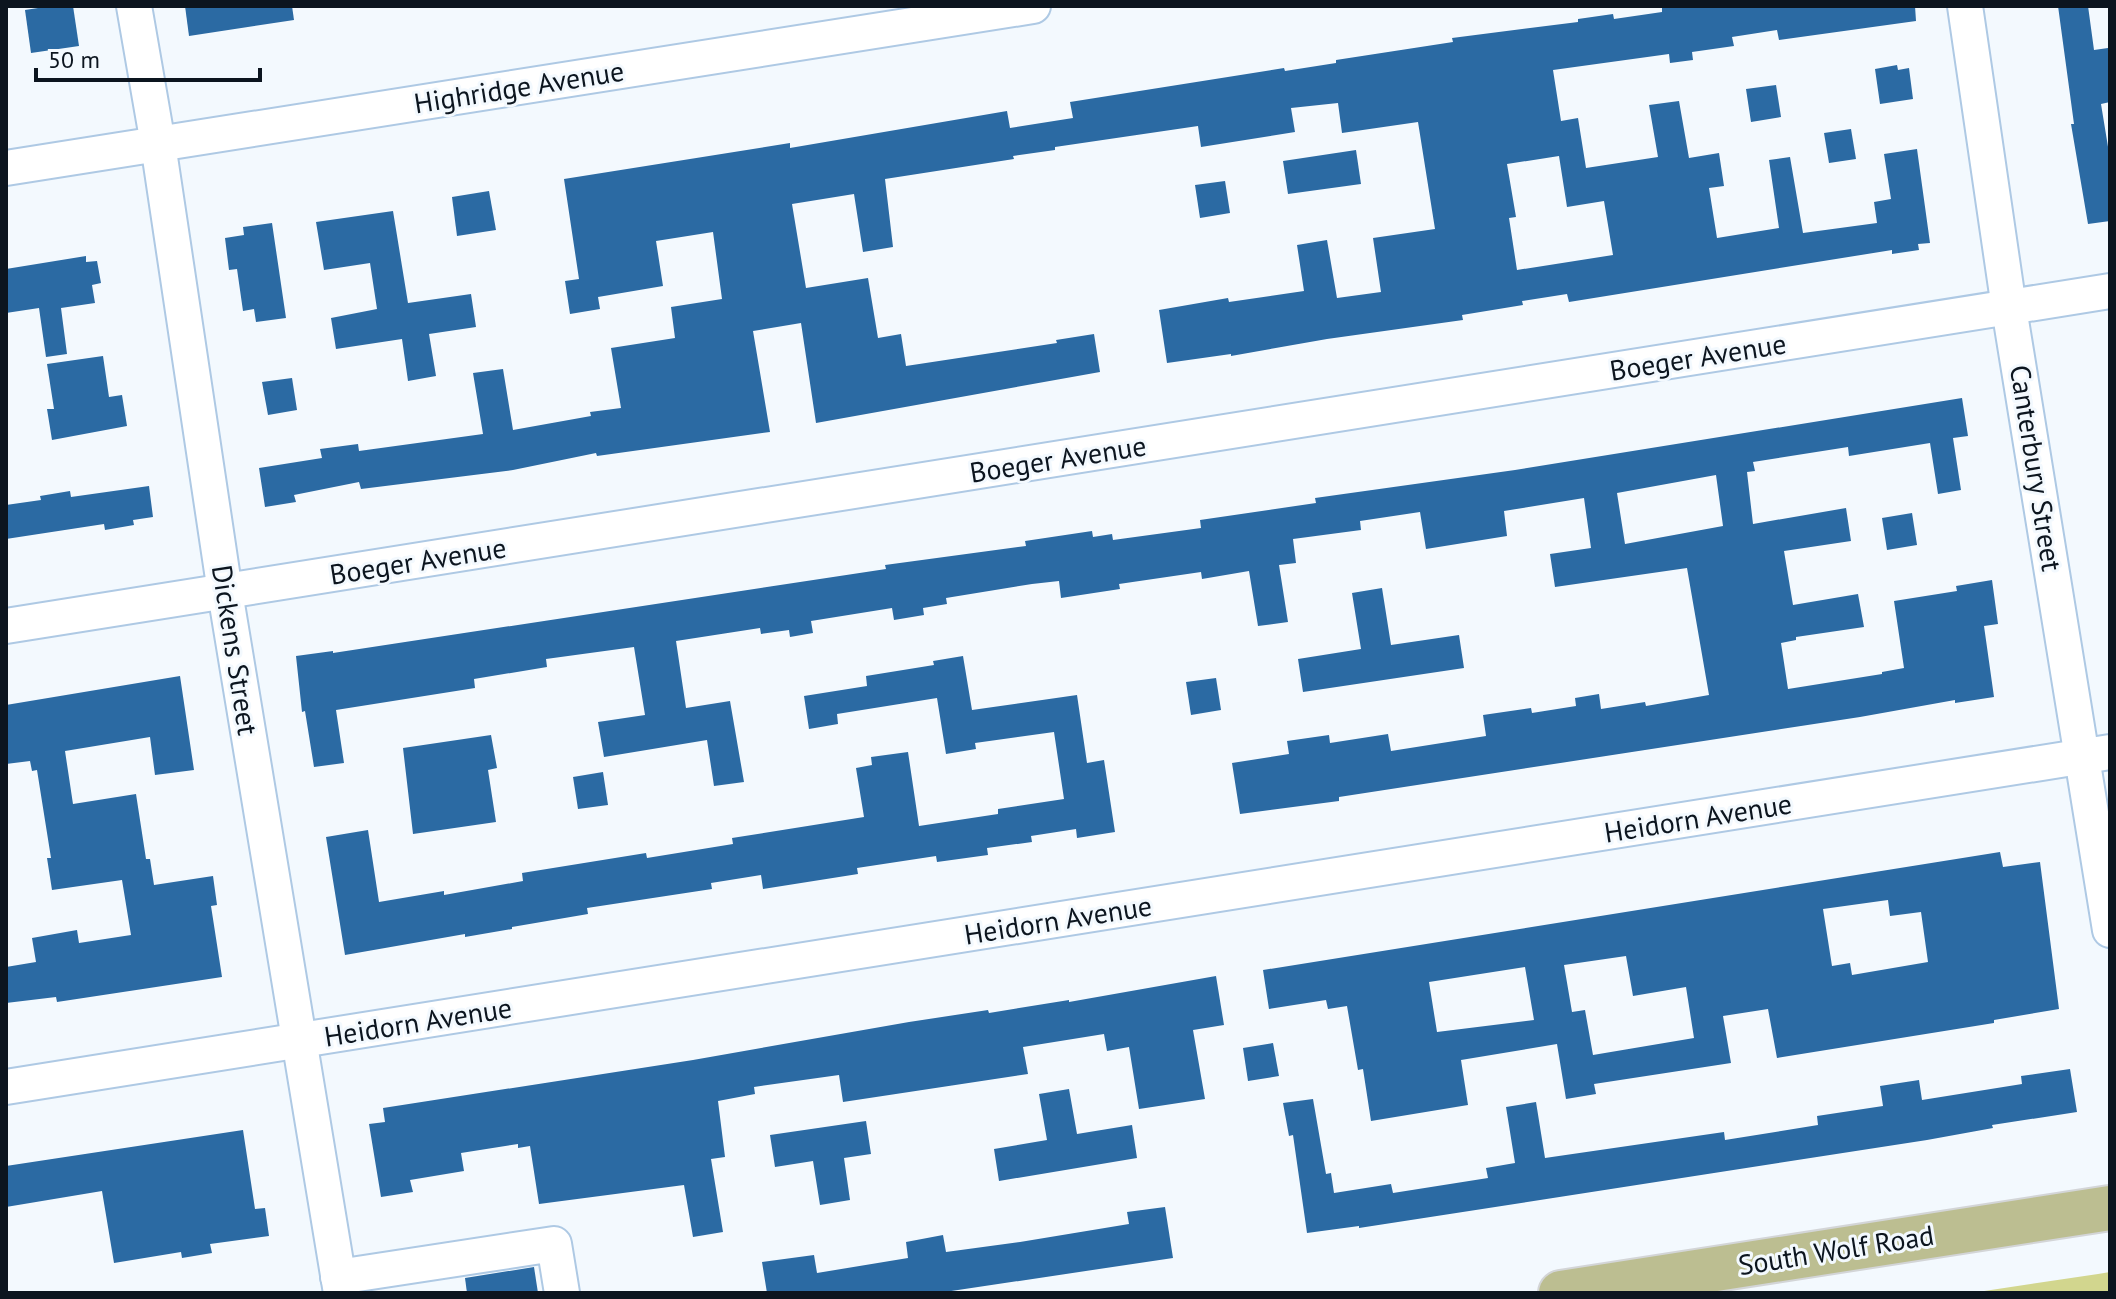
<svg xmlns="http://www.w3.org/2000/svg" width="2116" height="1299" font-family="'PT Sans',sans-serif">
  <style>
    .green { fill: #d2d68e }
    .building { fill: #2b6aa3; fill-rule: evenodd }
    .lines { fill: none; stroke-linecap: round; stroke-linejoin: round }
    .minor-casing { stroke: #aec9e4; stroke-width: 38 }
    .major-casing { stroke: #d3d5d7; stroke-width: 48 }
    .minor { stroke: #fff; stroke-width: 34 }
    .major { stroke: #bcbe91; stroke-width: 44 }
    .labels { text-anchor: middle; stroke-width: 6; stroke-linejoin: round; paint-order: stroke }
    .street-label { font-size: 28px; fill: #0c151f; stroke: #f3f9fe }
  </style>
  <rect width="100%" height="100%" fill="#f3f9fe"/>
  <polygon class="green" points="2110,1272 2110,1293 1971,1293 2098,1274"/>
  <g class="building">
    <polygon points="51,6 73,6 79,46 31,53 25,10"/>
    <polygon points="185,6 292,6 294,20 189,36"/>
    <path d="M 1662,6 L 1915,6 L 1916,21 L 1779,40 L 1777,30 L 1732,37 L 1734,46 L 1692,52 L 1693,60 L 1670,63 L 1669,54 L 1553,70 L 1561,121 L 1578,118 L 1586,168 L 1658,157 L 1649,105 L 1679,101 L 1689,158 L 1719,153 L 1724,186 L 1709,188 L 1717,238 L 1779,228 L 1769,160 L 1790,157 L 1803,233 L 1877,223 L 1874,202 L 1891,199 L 1884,154 L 1917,149 L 1930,243 L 1918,244 L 1919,250 L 1892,254 L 1892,250 L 1569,302 L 1567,294 L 1522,301 L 1523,305 L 1462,315 L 1463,320 L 1327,339 L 1231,356 L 1231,354 L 1167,363 L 1159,310 L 1228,298 L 1229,302 L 1304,291 L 1297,245 L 1327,240 L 1337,298 L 1381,292 L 1373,238 L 1435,229 L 1418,122 L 1342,133 L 1338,103 L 1291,108 L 1295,132 L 1201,147 L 1198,126 L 1055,147 L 1055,150 L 1013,156 L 1014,159 L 885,179 L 893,247 L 863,252 L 854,194 L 792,204 L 806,288 L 868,278 L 878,338 L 901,334 L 906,366 L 1057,343 L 1056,340 L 1094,334 L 1100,372 L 816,423 L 801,323 L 753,331 L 770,432 L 597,456 L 596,453 L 513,470 L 361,489 L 359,482 L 294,495 L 296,502 L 265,507 L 259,468 L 322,458 L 320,449 L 358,444 L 359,451 L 483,434 L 473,373 L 503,369 L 513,430 L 591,416 L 590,412 L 621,408 L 611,348 L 675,338 L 671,307 L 722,299 L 713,232 L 656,241 L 663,286 L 598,297 L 600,309 L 570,314 L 565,281 L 579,279 L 564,179 L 790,143 L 790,148 L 1007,111 L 1010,128 L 1073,118 L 1070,102 L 1284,68 L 1285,71 L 1336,63 L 1336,60 L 1453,42 L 1452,38 L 1578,22 L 1578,19 L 1613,14 L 1614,19 L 1662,12 ZM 1559,156 L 1567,207 L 1604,201 L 1613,255 L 1517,270 L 1509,218 L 1516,217 L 1507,164 Z"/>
    <polygon points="2058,6 2088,6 2094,50 2108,48 2110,102 2101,104 2110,159 2110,221 2088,224 2071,124 2074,124"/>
    <polygon points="1897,65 1898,70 1909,68 1913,99 1880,104 1875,69"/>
    <polygon points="1776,85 1781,117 1751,122 1746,89"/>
    <polygon points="1851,129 1856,159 1829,163 1824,133"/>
    <polygon points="1356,150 1361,184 1288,194 1283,161"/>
    <polygon points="1225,181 1230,213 1200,218 1195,185"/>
    <polygon points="489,191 496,230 457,236 452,197"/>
    <polygon points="393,211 408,303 471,294 476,327 429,334 436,376 408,381 402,339 336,349 331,318 377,309 370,263 324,270 316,222"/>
    <polygon points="272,223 286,318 256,322 254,309 243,311 237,269 229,270 225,238 244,235 243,227"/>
    <polygon points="86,256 86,262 97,261 101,283 92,285 95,303 61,308 67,354 46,357 39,308 6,313 6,269"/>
    <polygon points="103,356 109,397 122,395 127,426 52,440 47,409 54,409 47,364"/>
    <polygon points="292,378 297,410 268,415 262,382"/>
    <path d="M 1962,398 L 1968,436 L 1953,438 L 1961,490 L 1938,494 L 1930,443 L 1849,456 L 1848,447 L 1753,462 L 1755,471 L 1747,472 L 1753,524 L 1846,508 L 1851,541 L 1784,551 L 1793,605 L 1858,594 L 1864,627 L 1796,637 L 1796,640 L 1781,643 L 1788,689 L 1882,674 L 1882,672 L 1904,668 L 1894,601 L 1957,591 L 1956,586 L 1992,580 L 1998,624 L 1984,626 L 1994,697 L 1955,703 L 1955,700 L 1860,717 L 1339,797 L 1339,801 L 1240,814 L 1232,763 L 1289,754 L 1287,741 L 1329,735 L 1330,743 L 1388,734 L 1391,751 L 1486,736 L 1483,715 L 1531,708 L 1532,713 L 1576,706 L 1575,698 L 1599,694 L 1601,709 L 1645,702 L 1646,706 L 1709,695 L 1687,568 L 1555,587 L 1550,554 L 1591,548 L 1584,498 L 1504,511 L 1507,536 L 1426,549 L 1420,512 L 1360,521 L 1361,530 L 1293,539 L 1296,563 L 1279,565 L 1288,622 L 1258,626 L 1249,571 L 1202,579 L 1201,572 L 1119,584 L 1120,589 L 1061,598 L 1059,581 L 1032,584 L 946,598 L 947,604 L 923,608 L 924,615 L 894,620 L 892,608 L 811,621 L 813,633 L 790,637 L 789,630 L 761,634 L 760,628 L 676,641 L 686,708 L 730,701 L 744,782 L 714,786 L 707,740 L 604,757 L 598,722 L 645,715 L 634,647 L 546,659 L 547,667 L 474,679 L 475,688 L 336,710 L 344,763 L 314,767 L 305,711 L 302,712 L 296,656 L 333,651 L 333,653 L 886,569 L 885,565 L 1026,546 L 1025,541 L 1092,531 L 1093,537 L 1112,534 L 1113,540 L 1201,528 L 1200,520 L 1316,503 L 1315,498 L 1515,470 ZM 1716,475 L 1723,526 L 1625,544 L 1617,493 Z"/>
    <polygon points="149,486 153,517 133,520 134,525 105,530 104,524 6,539 6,505 41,500 40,496 70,491 71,497"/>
    <polygon points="1912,513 1917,545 1887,550 1882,518"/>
    <polygon points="1382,588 1391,645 1459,635 1464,668 1303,692 1298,659 1361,649 1352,593"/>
    <polygon points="963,656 972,710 1077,695 1087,763 1104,760 1115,832 1077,838 1076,829 1031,836 1032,842 987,848 988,855 937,862 936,856 857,868 858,874 763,889 761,875 711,883 712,889 587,908 588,914 512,927 512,929 465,937 465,934 345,955 326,837 368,830 379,902 444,891 444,895 523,881 522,873 646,853 647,858 733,844 732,838 864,817 856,768 872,765 871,757 908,752 919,826 998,814 998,809 1064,799 1054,732 975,743 976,749 946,754 937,698 837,714 838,724 809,729 804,696 867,686 866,676 934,665 933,661"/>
    <polygon points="180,676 194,770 155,775 150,737 65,751 73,804 136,794 146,859 150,859 154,885 213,876 217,905 211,906 222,977 57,1002 56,997 6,1003 6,967 36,962 32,938 77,930 79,943 131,935 122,880 52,890 47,858 51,858 37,770 32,771 30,761 6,764 6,705"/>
    <polygon points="1216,678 1221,710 1191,715 1186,682"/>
    <polygon points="491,735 497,768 488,770 496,822 413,834 403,748"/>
    <polygon points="603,772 608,805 578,809 573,777"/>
    <path d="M 2000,852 L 2003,867 L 2040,862 L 2059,1009 L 1994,1020 L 1994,1023 L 1777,1058 L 1768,1009 L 1723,1016 L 1731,1063 L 1594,1084 L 1596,1094 L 1566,1099 L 1557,1044 L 1461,1060 L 1468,1105 L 1371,1121 L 1363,1069 L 1358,1070 L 1347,1006 L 1328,1009 L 1326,1000 L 1269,1009 L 1263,970 ZM 1888,900 L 1890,916 L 1921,912 L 1928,962 L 1852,975 L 1850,963 L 1832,966 L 1823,909 ZM 1626,956 L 1633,996 L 1686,987 L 1694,1038 L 1593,1055 L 1585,1010 L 1572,1012 L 1564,965 ZM 1525,967 L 1534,1020 L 1437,1032 L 1429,982 Z"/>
    <polygon points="1216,976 1224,1025 1193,1030 1205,1099 1139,1109 1129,1047 1107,1051 1104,1034 1023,1047 1028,1074 843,1102 839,1075 754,1087 755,1094 718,1101 725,1157 711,1159 723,1232 693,1237 684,1185 539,1204 530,1146 518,1148 518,1144 461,1153 464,1171 410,1180 413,1192 381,1197 369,1124 385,1122 383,1108 693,1060 909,1022 988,1010 989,1013 1069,1000 1069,1002"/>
    <polygon points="1273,1043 1279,1076 1248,1081 1243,1048"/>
    <polygon points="2070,1069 2077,1112 1992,1125 1993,1128 1927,1140 1359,1228 1359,1226 1307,1233 1293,1135 1289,1136 1283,1103 1313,1099 1326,1174 1331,1173 1334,1193 1391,1184 1393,1193 1488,1178 1486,1168 1515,1163 1506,1107 1536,1102 1545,1158 1724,1132 1725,1140 1818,1125 1817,1116 1883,1106 1880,1086 1919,1080 1922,1100 2022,1084 2021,1076"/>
    <polygon points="1069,1089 1077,1134 1132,1125 1137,1158 999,1181 994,1149 1047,1140 1039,1094"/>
    <polygon points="866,1121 871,1154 844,1158 850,1200 820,1205 813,1161 775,1167 770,1135"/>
    <polygon points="243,1130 255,1209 265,1208 269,1236 210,1244 212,1253 182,1258 181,1252 114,1263 102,1191 6,1207 6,1166"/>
    <polygon points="1165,1207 1173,1258 938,1293 767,1293 762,1262 814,1255 817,1273 908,1258 906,1242 943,1235 946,1252 1020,1242 1129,1224 1127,1212"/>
    <polygon points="534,1267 538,1293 467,1293 465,1278"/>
  </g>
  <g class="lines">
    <defs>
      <g id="minor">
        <polyline points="134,6 158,144 225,592 341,1293"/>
        <polyline points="1965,6 2009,308 2110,930"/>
        <polyline points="6,168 1033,6"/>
        <polyline points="6,626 2110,291"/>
        <polyline points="6,1087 2110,752"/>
        <polyline points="338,1277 554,1244 562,1293"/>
      </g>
      <polyline id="major" points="1561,1293 2110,1208"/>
    </defs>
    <use href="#minor" class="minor-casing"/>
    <use href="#major" class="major-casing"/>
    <use href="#minor" class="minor"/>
    <use href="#major" class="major"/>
  </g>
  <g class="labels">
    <g class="street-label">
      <text transform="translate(519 87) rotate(-9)" y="10">Highridge Avenue</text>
      <text transform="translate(1698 357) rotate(-9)" y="10">Boeger Avenue</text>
      <text transform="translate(1058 459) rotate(-9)" y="10">Boeger Avenue</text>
      <text transform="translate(2036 468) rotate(81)" y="10">Canterbury Street</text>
      <text transform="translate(418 561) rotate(-9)" y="10">Boeger Avenue</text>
      <text transform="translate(235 650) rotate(81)" y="10">Dickens Street</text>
      <text transform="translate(1698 818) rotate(-9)" y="10">Heidorn Avenue</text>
      <text transform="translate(1058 920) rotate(-9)" y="10">Heidorn Avenue</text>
      <text transform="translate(418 1022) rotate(-9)" y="10">Heidorn Avenue</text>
      <text transform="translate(1836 1250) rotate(-9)" y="10">South Wolf Road</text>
    </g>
  </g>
  <rect width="2116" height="1299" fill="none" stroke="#0c151f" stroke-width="16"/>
  <path d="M36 68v12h224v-12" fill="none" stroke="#0c151f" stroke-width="4"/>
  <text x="48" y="68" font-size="24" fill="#0c151f" stroke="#f3f9fe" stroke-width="6" paint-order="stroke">50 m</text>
</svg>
